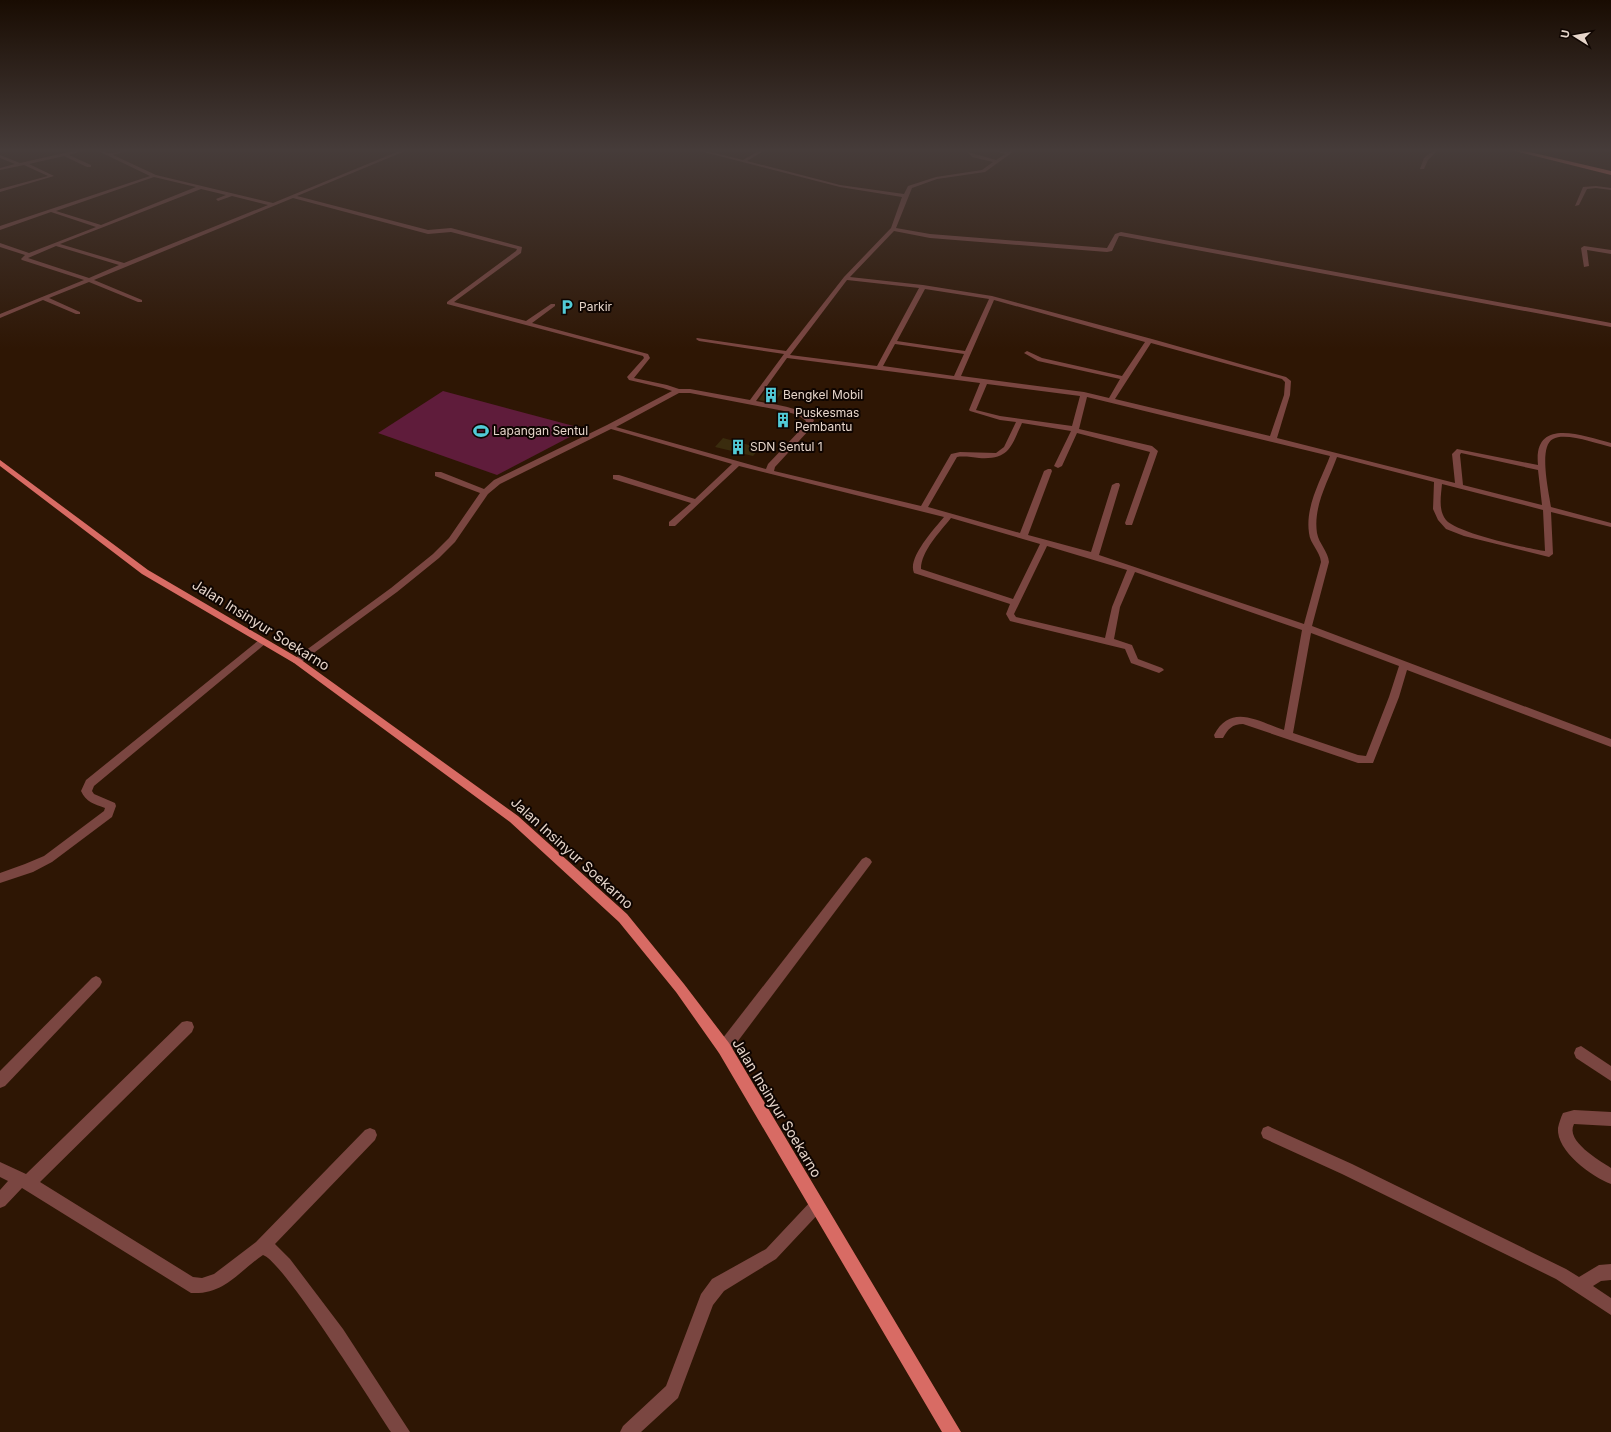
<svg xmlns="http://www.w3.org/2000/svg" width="1611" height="1432" font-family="Inter,sans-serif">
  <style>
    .green { fill: #5f1c3b }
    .building { fill: #3a2c0e }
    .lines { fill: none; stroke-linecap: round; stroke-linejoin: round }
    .minor { fill: #7a4641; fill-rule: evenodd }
    .major { fill: #d86b64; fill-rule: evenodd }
    .highway { fill: #fd7971; fill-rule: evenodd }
    .labels { text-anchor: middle; stroke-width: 4; stroke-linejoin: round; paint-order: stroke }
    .far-poi-label { font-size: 12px; fill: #e6d5ca; stroke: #0f0501; text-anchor: start }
    .street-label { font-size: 14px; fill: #e6d5ca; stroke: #0f0501 }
  </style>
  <rect width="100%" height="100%" fill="#2e1604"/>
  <polygon class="green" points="443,391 585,429 497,475 378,433"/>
  <g class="building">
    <polygon points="767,388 783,391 774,403 759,400"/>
    <polygon points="723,438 760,448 753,456 715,447"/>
  </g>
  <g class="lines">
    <g class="minor">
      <polygon points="82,149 89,149 69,155 91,165 91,167 87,167 64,156 29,164 54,176 0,192 0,189 48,176 24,165 0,170 0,168 15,164 0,158 0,155 20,163"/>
      <path d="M 94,149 C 100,149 105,153 110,153 C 118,153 125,149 133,149 L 113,155 L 156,175 L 273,203 L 404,149 L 410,149 L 297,196 L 428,230 L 451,228 L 522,247 L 521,253 L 454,302 L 526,321 L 551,304 L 555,304 L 555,306 L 532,323 L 648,354 L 650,358 L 634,378 L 667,385 L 679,389 L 690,389 L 750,400 L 784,354 L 699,341 L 696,339 L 697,338 L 786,351 L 844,277 L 891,228 L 902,197 L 840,187 L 692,149 L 699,149 L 743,160 L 762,149 L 767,149 L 747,161 L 840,185 L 904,194 L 908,186 L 936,177 L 982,170 L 993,162 L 972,157 L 968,152 L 996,160 L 1005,154 L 987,149 L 1008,152 L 1012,149 L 1017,149 L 985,172 L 937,179 L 912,188 L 896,228 L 930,234 L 1107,248 L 1115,234 L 1121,232 L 1611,323 L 1611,327 L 1121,236 L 1119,236 L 1112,251 L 1107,252 L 930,238 L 894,231 L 850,277 L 923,285 L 992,296 L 1152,339 L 1286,377 L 1291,381 L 1290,395 L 1277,438 L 1455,483 L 1452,454 L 1457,449 L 1538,465 C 1533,416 1583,436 1611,443 L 1611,447 C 1597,444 1566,432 1553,439 C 1538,446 1549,493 1551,507 L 1611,523 L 1611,527 L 1551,512 L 1553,554 L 1549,557 L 1464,536 L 1446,529 L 1438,520 L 1433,509 L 1434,482 L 1337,457 C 1328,482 1313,506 1317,533 C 1319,544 1328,551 1329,562 L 1312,626 L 1611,739 L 1611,747 L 1407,670 L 1399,697 L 1373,763 L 1358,763 L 1243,724 C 1232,724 1228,729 1223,738 L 1215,738 L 1214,735 C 1231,703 1257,721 1284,730 L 1302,630 L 1135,572 L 1120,607 L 1114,639 L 1132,645 L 1138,659 L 1162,668 L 1164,670 L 1159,673 L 1131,663 L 1125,649 L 1010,621 L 1006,614 L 1010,604 L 914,573 C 907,558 935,528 944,517 L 739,466 L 675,526 L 669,526 L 669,522 L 691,503 L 613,479 L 613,475 L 619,475 L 695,499 L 732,464 L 611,429 L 500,484 L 488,494 L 455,542 L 439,558 L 397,592 L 300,663 L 294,663 L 292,661 L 294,659 L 391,588 L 433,554 L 449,538 L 480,493 L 435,476 L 435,472 L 441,472 L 484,489 L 494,480 L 607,425 L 672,391 L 663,388 L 629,380 L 627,377 L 644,358 L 643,356 L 447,304 L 447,302 L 516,251 L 517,249 L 451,232 L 428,234 L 293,198 L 94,280 L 142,300 L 142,302 L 138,302 L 89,282 L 49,298 L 80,312 L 80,314 L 76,314 L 43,300 L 0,318 L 0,314 L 84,280 L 22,260 L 21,259 L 25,255 L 0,247 L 0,243 L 29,253 L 96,227 L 51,212 L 0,230 L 0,226 L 150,176 ZM 154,177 L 196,187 L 101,225 L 56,211 ZM 201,189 L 226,195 L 216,199 L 218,201 L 232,196 L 268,205 L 124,263 L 60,244 ZM 56,246 L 119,265 L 89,278 L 28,258 ZM 847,280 L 919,288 L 877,366 L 790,355 ZM 925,289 L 989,299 L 965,351 L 897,341 ZM 994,300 L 1145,342 L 1122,376 L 1042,358 L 1027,351 L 1024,353 L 1038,361 L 1120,379 L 1109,398 L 1084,392 L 961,376 ZM 1151,343 L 1282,379 L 1285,382 L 1284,395 L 1270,436 L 1115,399 ZM 895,344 L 964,354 L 954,376 L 883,366 ZM 787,358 L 980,383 L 969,410 L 970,411 L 1000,420 L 1016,422 L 1004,447 L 996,453 L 960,452 L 951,454 L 921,506 L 774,471 L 775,467 L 810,429 L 814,420 C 800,406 774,405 756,401 ZM 987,384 L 1080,396 L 1072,426 L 1000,416 L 976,410 ZM 679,393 L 690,393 L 784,411 L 798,415 L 806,421 L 804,426 L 768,464 L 766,469 L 616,427 ZM 1087,397 L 1330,456 C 1321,480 1305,506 1309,533 C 1310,544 1320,551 1321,562 L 1304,624 L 1099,555 L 1120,485 L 1119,483 L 1116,483 L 1112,485 L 1091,552 L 1028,535 L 1052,471 L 1051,469 L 1048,469 L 1044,471 L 1020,533 L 928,507 L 957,457 C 963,456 972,457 979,458 C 1009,460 1011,447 1022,423 L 1071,431 L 1054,466 L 1058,468 L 1062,466 L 1077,433 L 1150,452 L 1125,523 L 1126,525 L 1132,525 L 1158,451 L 1152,446 L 1079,429 ZM 1461,453 L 1538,470 L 1542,505 L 1463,485 L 1460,455 ZM 1442,484 L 1543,510 L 1545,551 C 1526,548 1457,533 1446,520 C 1438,510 1441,496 1442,484 ZM 951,518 L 1040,544 L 1013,599 L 921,569 C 921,551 940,532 951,518 ZM 1047,546 L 1127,570 L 1112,607 L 1105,638 L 1016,617 L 1014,614 ZM 1311,633 L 1399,666 L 1389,697 L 1366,756 L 1358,755 L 1293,733 Z"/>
      <polygon points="932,149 940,149 941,150 939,151"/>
      <polygon points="1435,149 1439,149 1428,160 1424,169 1420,169 1424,158"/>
      <polygon points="1598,149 1611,150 1611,152 1598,150"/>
      <polygon points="1596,186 1611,188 1611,190 1596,188 1587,189 1579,205 1575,206 1583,187"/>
      <polygon points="1584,246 1611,250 1611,254 1587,250 1589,266 1584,267 1581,248"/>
      <path d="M 262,639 L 265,640 L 267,642 L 265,644 L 94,786 L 92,791 L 94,794 L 115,803 L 116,806 L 112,817 L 52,862 L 33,872 L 0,883 L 0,873 L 25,864 L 44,856 L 104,811 L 105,808 C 94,804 86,802 81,791 L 86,780 L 259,640 Z"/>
      <polygon points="866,857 870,859 872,862 870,865 729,1053 724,1055 719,1053 717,1048 719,1043 862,859"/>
      <polygon points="96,976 100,978 102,982 100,986 5,1086 0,1088 0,1071 92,978"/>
      <path d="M 187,1021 L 192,1022 L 194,1027 L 192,1032 L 40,1182 L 193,1277 L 202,1278 L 214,1274 L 256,1242 L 365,1130 L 370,1128 L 375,1130 L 377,1135 L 375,1140 L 275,1244 L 290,1259 L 343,1329 L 410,1432 L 391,1432 C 374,1406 283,1261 263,1255 C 238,1272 224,1295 191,1293 L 22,1188 L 5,1206 L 0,1208 L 0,1190 L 8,1181 L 0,1177 L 0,1162 L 26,1174 L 182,1022 Z"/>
      <polygon points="1581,1046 1611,1066 1611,1081 1576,1058 1574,1053 1576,1048"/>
      <path d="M 1574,1110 L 1611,1112 L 1611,1126 L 1574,1124 C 1565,1141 1599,1160 1611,1168 L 1611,1184 C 1592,1177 1556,1151 1558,1128 C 1559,1123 1561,1117 1563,1113 Z"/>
      <polygon points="1268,1126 1352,1164 1566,1269 1579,1277 1599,1265 1611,1264 1611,1280 1601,1281 1593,1286 1611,1298 1611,1315 1556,1279 1342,1174 1263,1138 1261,1133 1263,1128"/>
      <polygon points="817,1198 822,1200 824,1205 822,1210 776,1259 724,1291 713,1305 678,1398 641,1432 620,1432 623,1426 666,1386 701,1294 712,1279 766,1249 812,1200"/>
    </g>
    <polygon class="major" points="0,460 148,570 300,659 518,816 627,914 684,984 729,1043 961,1432 942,1432 719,1053 676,992 619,922 510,822 294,663 142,574 0,466"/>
    <polygon class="highway" points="1507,149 1516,149 1611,171 1611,175"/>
  </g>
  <linearGradient id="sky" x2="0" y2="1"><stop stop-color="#190c02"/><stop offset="0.43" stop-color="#463c3a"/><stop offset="1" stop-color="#463c3a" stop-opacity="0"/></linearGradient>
  <rect width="1611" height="349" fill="url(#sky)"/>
  <defs>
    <symbol id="parking-bare" viewBox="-9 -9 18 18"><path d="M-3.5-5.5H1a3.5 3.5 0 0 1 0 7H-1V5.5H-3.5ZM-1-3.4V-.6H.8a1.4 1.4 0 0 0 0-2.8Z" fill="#52cbd7" stroke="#0f0501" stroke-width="2.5" paint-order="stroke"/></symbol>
    <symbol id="building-bare" viewBox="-9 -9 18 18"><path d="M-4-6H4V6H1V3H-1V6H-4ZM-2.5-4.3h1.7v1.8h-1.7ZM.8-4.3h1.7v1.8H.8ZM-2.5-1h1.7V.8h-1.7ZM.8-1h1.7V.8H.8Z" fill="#52cbd7" stroke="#0f0501" stroke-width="2.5" paint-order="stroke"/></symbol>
    <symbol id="stadium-bare" viewBox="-9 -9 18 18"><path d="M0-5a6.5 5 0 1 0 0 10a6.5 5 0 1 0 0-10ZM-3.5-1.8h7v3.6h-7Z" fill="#52cbd7" stroke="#0f0501" stroke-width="2.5" paint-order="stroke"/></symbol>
  </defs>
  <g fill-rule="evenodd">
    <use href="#parking-bare" x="556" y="296" width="22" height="22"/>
    <use href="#building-bare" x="760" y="384" width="22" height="22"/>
    <use href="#building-bare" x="772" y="409" width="22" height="22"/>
    <use href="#stadium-bare" x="470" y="420" width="22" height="22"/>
    <use href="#building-bare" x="727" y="436" width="22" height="22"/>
  </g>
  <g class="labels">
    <g class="far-poi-label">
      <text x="579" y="311">Parkir</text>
      <text x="783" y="399">Bengkel Mobil</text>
      <text x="795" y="417">Puskesmas<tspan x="795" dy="14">Pembantu</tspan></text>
      <text x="493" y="435">Lapangan Sentul</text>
      <text x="750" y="451">SDN Sentul 1</text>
    </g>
    <g class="street-label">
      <text transform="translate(261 625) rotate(32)" y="5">Jalan Insinyur Soekarno</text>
      <text transform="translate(572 853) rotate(42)" y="5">Jalan Insinyur Soekarno</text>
      <text transform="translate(777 1108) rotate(59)" y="5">Jalan Insinyur Soekarno</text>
    </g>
  </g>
  <g transform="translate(1575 36) rotate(281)" stroke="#0f0501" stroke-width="3" paint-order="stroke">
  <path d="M0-3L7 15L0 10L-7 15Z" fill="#e6d5ca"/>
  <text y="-6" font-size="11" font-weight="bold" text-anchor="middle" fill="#e6d5ca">U</text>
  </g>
</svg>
